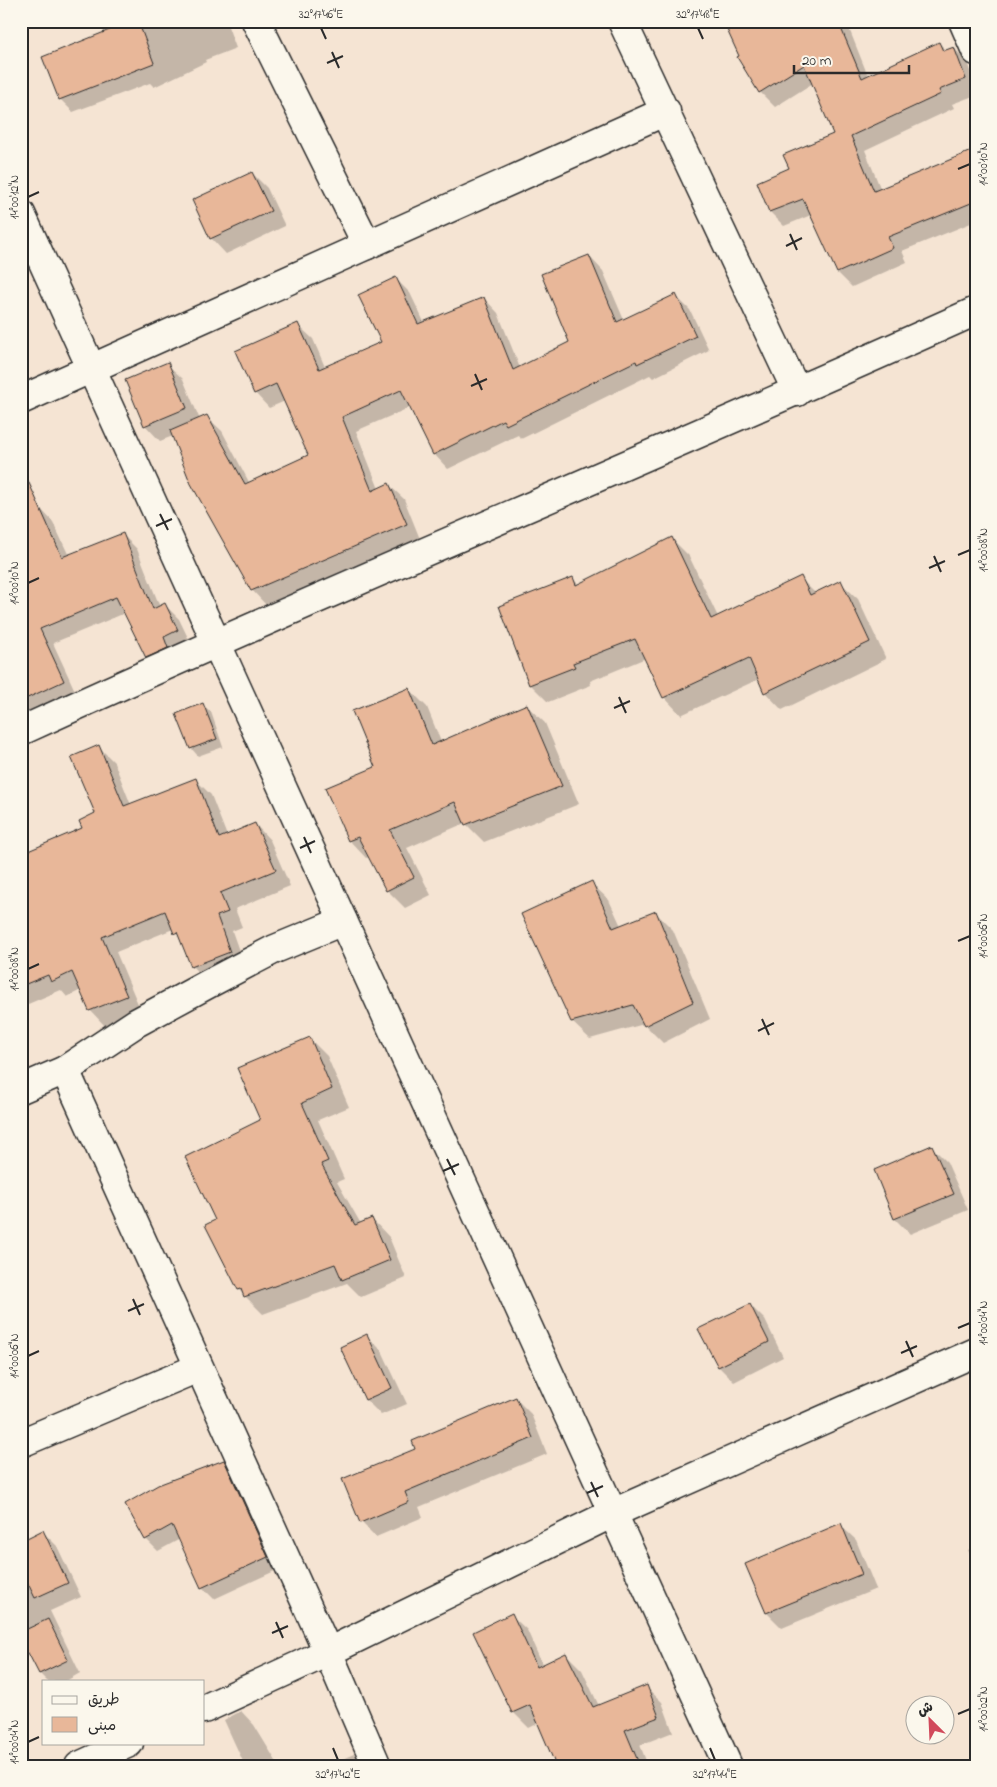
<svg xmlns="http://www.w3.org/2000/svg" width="997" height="1787" font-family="'Indie Flower','Playpen Sans Arabic',sans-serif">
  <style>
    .shadow { fill: #0003 }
    .building { fill: #e8b799; stroke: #2b2b2b }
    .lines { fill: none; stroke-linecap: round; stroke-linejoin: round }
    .minor-casing { stroke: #2b2b2b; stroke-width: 31 }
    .minor { stroke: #fbf7ec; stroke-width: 28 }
    .ticks { fill: none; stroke: #2b2b2b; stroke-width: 2 }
    .neatline { fill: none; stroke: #2b2b2b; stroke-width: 2 }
    .ticks-label { font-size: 12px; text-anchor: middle; fill: #2b2b2b }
  </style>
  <rect width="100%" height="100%" fill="#f5e4d3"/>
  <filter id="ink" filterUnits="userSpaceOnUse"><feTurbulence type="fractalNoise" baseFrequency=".02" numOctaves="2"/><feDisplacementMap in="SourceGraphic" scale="10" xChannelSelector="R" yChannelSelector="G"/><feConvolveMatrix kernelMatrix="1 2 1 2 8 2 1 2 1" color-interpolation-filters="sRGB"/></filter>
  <g filter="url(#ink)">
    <g class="shadow">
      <polygon points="114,21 226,21 236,48 205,60 206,62 154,87 150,83 73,112 60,99 117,29"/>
      <polygon points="724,21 846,21 868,76 939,43 947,51 954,48 968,63 976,83 976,95 952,104 954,108 865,150 881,190 976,150 976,221 902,251 907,262 852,287 838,273 811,215 784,226 770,212 758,182 790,169 834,135 813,83 775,107 760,92 738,58 741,56"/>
      <polygon points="252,173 267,188 285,226 226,254 211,238"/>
      <polygon points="589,256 603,271 624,320 675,295 690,310 709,350 653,378 650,375 521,439 518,435 448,469 434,454 411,407 356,431 379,489 389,485 404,499 420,539 266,605 252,590 173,436 160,441 145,425 167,364 183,379 200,420 207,417 222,431 250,484 310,456 285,401 269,408 255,393 298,325 313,339 325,367 382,343 396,279 410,293 424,322 484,298 498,313 520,368 571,342"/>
      <polygon points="40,508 53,522 69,556 123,535 137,549 160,607 165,605 179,619 191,644 160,671 147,657 125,613 53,643 77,695 21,739 21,516"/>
      <polygon points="672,539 689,556 718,617 800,578 816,594 840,582 858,599 886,659 782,710 765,692 759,679 681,715 664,697 646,658 590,681 591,685 548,702 530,684 573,579 579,585"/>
      <polygon points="409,689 427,707 441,742 527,706 545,723 579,804 484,842 465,823 407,848 431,895 405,908 387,890 370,857 366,858 349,840"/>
      <polygon points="203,705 211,712 223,747 198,756 191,748"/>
      <polygon points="99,747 114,762 131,805 196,780 211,795 227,836 255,824 270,840 290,886 235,909 242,927 232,931 245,968 207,982 192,966 181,939 173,929 116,952 141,1011 105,1026 90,1010 81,990 67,997 61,990 21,1007 21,856 84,828 97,814"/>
      <polygon points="591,883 609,900 621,926 655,912 673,930 710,1019 663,1043 644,1024 590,1039 572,1022"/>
      <polygon points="310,1039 327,1056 349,1107 318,1120 344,1179 337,1182 361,1224 372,1219 389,1237 406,1278 361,1297 347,1283 263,1314 239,1290 217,1220 261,1120"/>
      <polygon points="932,1147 947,1162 968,1210 910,1234 895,1219 875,1171"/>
      <polygon points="750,1305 765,1320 783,1357 734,1382 719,1367"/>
      <polygon points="367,1336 382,1351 407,1404 381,1415 366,1400 342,1348"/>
      <polygon points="515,1398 531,1414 547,1454 419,1507 423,1517 376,1537 361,1522 416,1449"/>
      <polygon points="224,1461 236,1473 279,1569 214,1599 202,1587 180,1539 158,1551 146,1539"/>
      <polygon points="840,1525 856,1540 876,1589 782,1628 767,1613 746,1565"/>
      <polygon points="43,1532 57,1546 81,1597 50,1611 80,1673 66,1681 47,1681 40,1674 27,1647 21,1650 21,1543"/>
      <polygon points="976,1546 976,1566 968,1550"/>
      <polygon points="511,1615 527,1630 543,1666 566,1654 582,1670 599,1706 646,1687 662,1702 673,1732 640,1745 648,1766 557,1766 539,1723 529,1728 513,1712 475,1633"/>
      <polygon points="241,1711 254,1725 279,1766 245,1766 224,1720"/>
      <polygon points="354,1754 366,1766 326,1766"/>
    </g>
    <g class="building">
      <polygon points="132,21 138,21 154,63 59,100 42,57"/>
      <polygon points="723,21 838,21 862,78 939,42 943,51 954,47 966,79 939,90 941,94 851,136 874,191 976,149 976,201 888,237 893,248 837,273 803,199 769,212 757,182 789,168 783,155 833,134 804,65 759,93 737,57 739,56"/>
      <polygon points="252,172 271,211 210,239 192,200"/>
      <polygon points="589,255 617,322 676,294 696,336 637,364 636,361 506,425 503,420 433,455 401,390 342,417 372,491 389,483 407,524 251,591 190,482 170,431 207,415 245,484 308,455 276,384 254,394 235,351 298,323 319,369 381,342 358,295 396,277 418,324 484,297 513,370 569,342 541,274"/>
      <polygon points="168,362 187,408 144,426 125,380"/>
      <polygon points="21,465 62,557 123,533 153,609 165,603 178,630 164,637 168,648 146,658 116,597 40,629 64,681 21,701"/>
      <polygon points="672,537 711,619 801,576 810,595 841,580 870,642 764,693 749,658 663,698 635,639 573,663 575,667 529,685 499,606 573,577 576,585"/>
      <polygon points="409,688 432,745 527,704 562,786 465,825 455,802 390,830 414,877 386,891 358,837 348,841 325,788 375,767 352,711"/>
      <polygon points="203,703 217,739 190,749 176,714"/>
      <polygon points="99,745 124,806 196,778 219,838 255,823 276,870 220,893 228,912 217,916 230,952 191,967 177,932 174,934 165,911 102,937 127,996 89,1011 72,972 51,982 48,975 21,986 21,854 82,828 79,821 95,813 71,757"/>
      <polygon points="592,881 613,928 656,911 693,1002 644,1026 633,1005 571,1022 521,914"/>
      <polygon points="310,1037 332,1089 302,1103 328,1161 321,1164 355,1225 372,1218 390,1260 342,1280 335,1264 244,1297 241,1289 238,1290 205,1225 215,1220 185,1157 260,1120 237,1068"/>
      <polygon points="932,1145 954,1194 894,1219 874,1170"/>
      <polygon points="750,1304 769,1342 718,1367 698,1329"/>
      <polygon points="367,1334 392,1388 365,1400 340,1347"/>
      <polygon points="516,1397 533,1438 405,1492 409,1502 360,1523 342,1479 415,1449 412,1441"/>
      <polygon points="224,1460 268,1557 201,1588 172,1525 145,1540 125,1504 158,1485"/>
      <polygon points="841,1523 862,1574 766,1613 745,1564"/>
      <polygon points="43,1530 68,1583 35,1598 21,1569 21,1541"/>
      <polygon points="512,1613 537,1667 566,1653 593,1707 647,1685 659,1717 625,1730 640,1766 556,1766 530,1705 512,1713 473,1632"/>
      <polygon points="48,1619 68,1660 39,1674 21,1639 21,1632"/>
    </g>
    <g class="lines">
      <defs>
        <g id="minor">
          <polyline points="256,21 367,245"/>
          <polyline points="622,21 797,392"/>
          <polyline points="963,21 976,51"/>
          <polyline points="21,214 728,1766"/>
          <polyline points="21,400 666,111"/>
          <path d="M 21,731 C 337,586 659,454 976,311"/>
          <polyline points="65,1070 328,1652 377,1766"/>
          <polyline points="21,1089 65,1070 136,1023 208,984 275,949 343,921"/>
          <polyline points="21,1443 198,1368"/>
          <polyline points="204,1709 328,1652 613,1513 976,1352"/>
          <polyline points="79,1766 129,1743"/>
        </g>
      </defs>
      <use href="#minor" class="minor-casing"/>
      <use href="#minor" class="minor"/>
    </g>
  </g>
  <path class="ticks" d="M 321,28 L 326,39M 698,28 L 703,39M 332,52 L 339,68M 327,63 L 343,56M 958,169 L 970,164M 28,197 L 39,192M 790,234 L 797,250M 786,246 L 802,238M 475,374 L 482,390M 471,386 L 487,379M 160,514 L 168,530M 156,526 L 172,519M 958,555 L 970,550M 934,556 L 941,572M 929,568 L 945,561M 28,583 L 39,578M 619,697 L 626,713M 614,708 L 630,701M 304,837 L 311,853M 300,848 L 315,841M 958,941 L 970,936M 28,969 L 39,964M 762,1019 L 769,1035M 758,1031 L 774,1023M 447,1159 L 455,1175M 443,1171 L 459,1164M 133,1299 L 140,1315M 128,1311 L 144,1304M 958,1328 L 970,1323M 906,1341 L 913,1357M 901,1353 L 917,1346M 28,1356 L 39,1351M 591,1482 L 598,1497M 587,1493 L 603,1486M 276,1622 L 283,1638M 272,1633 L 288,1626M 958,1714 L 970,1709M 28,1742 L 39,1737M 333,1748 L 338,1760M 710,1748 L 715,1760"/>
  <rect width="997" height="1787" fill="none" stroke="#fbf7ec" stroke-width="55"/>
  <rect x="42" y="1680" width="162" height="65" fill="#fbf7ec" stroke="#a8a59f"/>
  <rect x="52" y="1696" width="25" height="8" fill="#fbf7ec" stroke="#a8a59f"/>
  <text x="88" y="1704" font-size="15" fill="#2b2b2b">طريق</text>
  <rect x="52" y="1717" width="25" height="15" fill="#e8b799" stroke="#a8a59f"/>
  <text x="88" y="1730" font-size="15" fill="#2b2b2b">مبنى</text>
  <g transform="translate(930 1720) rotate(336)"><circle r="24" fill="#fbf7ec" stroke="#a8a59f"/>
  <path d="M0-4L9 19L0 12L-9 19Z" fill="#d1495b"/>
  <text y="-8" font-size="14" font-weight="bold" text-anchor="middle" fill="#2b2b2b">ش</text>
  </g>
  <path d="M794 65v8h115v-8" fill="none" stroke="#2b2b2b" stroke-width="2.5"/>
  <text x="802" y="65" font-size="15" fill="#2b2b2b" stroke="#fbf7ec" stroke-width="4" paint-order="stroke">20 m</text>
  <rect x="28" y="28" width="942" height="1732" class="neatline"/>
  <g class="ticks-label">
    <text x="321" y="18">32°17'46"E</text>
    <text x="698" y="18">32°17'48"E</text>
    <text transform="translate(983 164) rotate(-90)" y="4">14°00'10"N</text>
    <text transform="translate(14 197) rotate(-90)" y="4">14°00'12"N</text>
    <text transform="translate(983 550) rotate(-90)" y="4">14°00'08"N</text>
    <text transform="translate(14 583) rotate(-90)" y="4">14°00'10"N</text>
    <text transform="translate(983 936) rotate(-90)" y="4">14°00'06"N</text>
    <text transform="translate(14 969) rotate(-90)" y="4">14°00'08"N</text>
    <text transform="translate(983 1323) rotate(-90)" y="4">14°00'04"N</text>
    <text transform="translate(14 1356) rotate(-90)" y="4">14°00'06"N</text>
    <text transform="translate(983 1709) rotate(-90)" y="4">14°00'02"N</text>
    <text transform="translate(14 1742) rotate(-90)" y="4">14°00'04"N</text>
    <text x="338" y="1778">32°17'42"E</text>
    <text x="715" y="1778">32°17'44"E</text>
  </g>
</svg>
